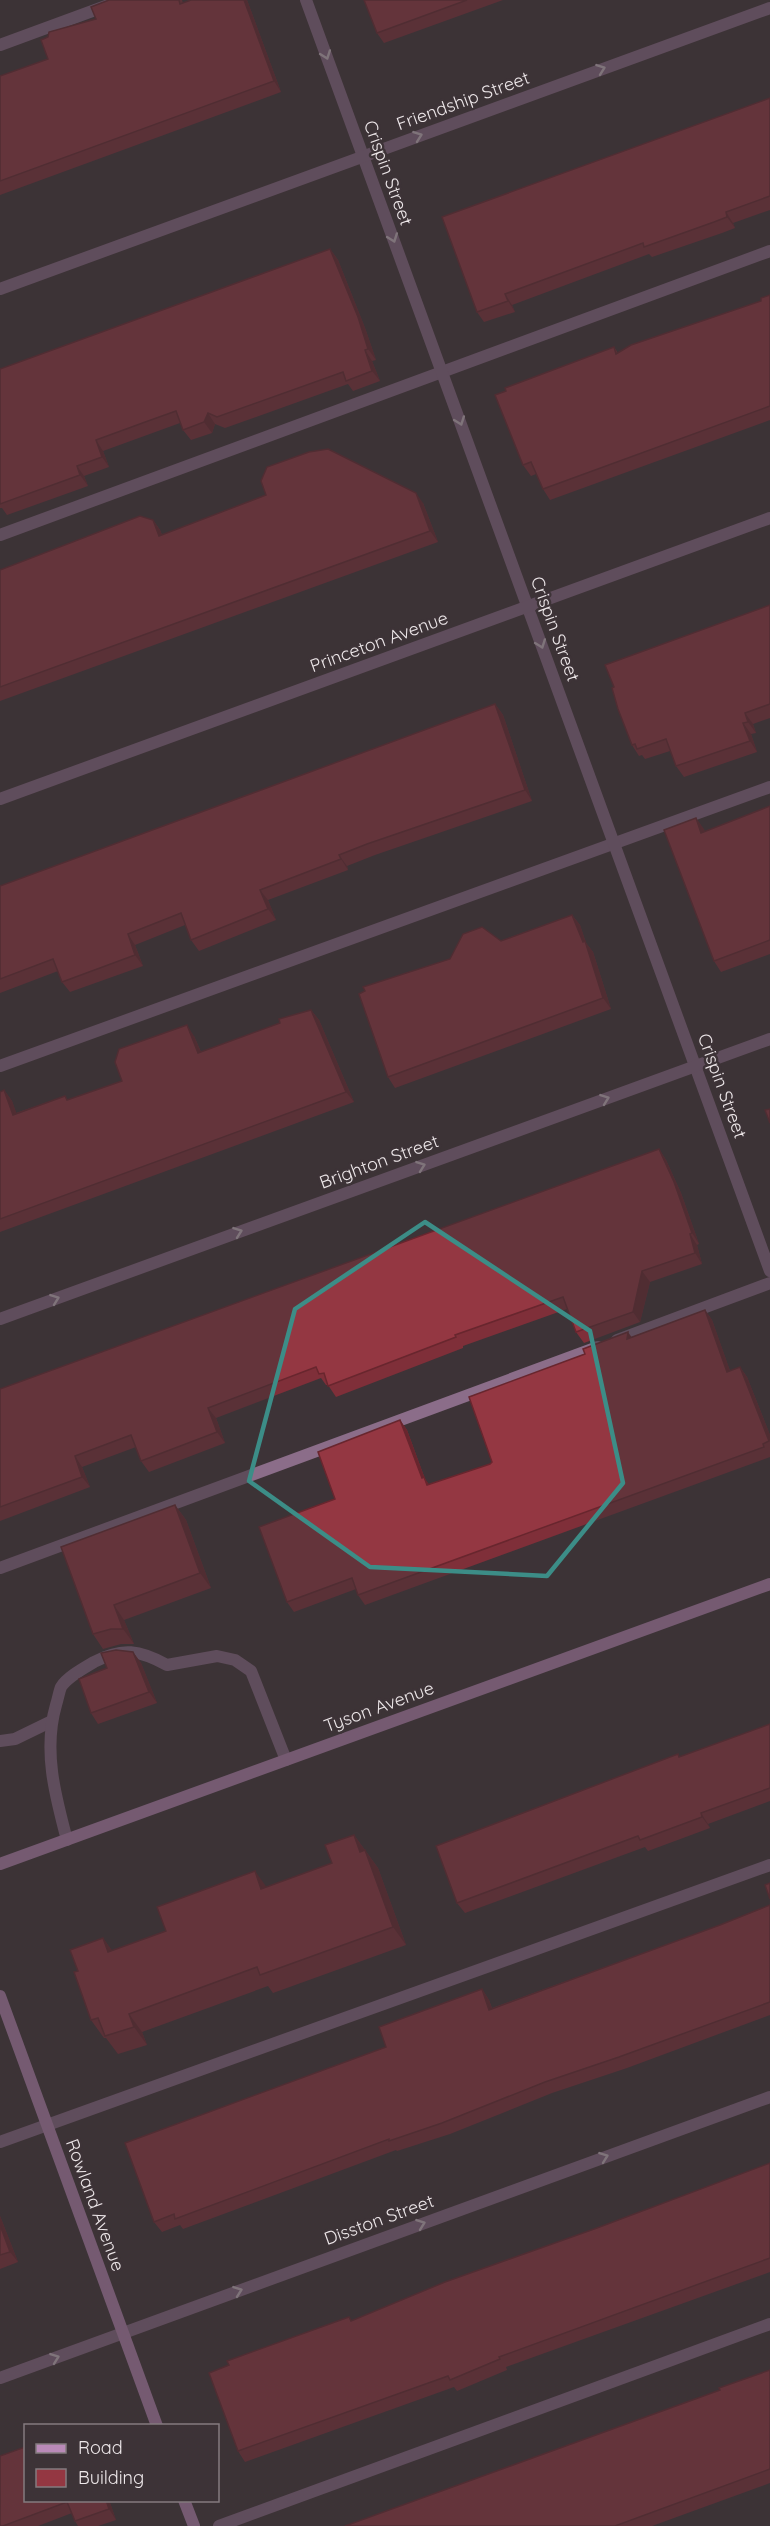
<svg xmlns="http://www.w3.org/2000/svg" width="770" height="2526" font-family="Quicksand,sans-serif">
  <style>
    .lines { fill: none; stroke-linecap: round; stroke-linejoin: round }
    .lane { stroke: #8b6d89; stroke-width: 12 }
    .street { stroke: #8b6d89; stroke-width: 12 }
    .secondary { stroke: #ba8ab8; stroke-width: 12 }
    .wall { fill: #7f2f39 }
    .shaded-wall { fill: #68262e }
    .building { fill: #943742; stroke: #68262e; stroke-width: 1.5 }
    .oneway { stroke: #d0c3cd }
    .marked { fill: none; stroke: #3c8d87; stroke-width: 4.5; stroke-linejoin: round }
    .labels { text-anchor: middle; stroke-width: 5; stroke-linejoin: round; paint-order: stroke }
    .street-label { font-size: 18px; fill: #eee8ea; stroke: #3d3337 }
  </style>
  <rect width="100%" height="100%" fill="#3d3337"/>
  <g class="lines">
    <g class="lane">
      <polyline points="0,45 122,0"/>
      <polyline points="0,535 770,251"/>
      <polyline points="0,1066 770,787"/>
      <polyline points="617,1340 770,1283"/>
      <polyline points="0,1568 598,1347"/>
      <polyline points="0,1741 15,1739 52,1721"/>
      <path d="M 67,1840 C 55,1795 43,1750 56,1705 C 58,1699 59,1692 61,1687 C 67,1677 84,1668 94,1662 C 122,1647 140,1650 167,1665 L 217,1656 L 235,1660 L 251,1671 L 286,1760"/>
      <polyline points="0,2142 770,1865"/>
      <polyline points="219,2526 770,2324"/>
    </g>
    <g class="street">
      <polyline points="306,0 770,1271"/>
      <polyline points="0,289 770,8"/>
      <polyline points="0,799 770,518"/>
      <polyline points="0,1319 770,1039"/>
      <polyline points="0,2378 770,2097"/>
    </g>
    <g class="secondary">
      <polyline points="0,1864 770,1584"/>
      <polyline points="0,1996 157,2426"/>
      <polyline points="184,2500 194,2526"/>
    </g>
  </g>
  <g class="wall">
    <polygon points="109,0 182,0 183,3 191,0 247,0 281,92 0,195 0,76 48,59 96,19"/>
    <polygon points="364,0 503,0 384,43 377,33"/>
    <polygon points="770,98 770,210 733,223 735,228 722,233 652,257 649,254 512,305 515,312 484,322 477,312"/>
    <polygon points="330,249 338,260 365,328 376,360 372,361 380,381 353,391 348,384 225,428 215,424 212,433 191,440 183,430 180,423 103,451 109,467 84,476 88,486 7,515 2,508 0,508 0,369"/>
    <polygon points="770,295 770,420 550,500 543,489 536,474 531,476 523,465 614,347 618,353 761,301"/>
    <polygon points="423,503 438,542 0,701 0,570 153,520 160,530 162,535"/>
    <polygon points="770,605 770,718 753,724 756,733 751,734 757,752 684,777 676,766 670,751 645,759 642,755 639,756 632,745"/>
    <polygon points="495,704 503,715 532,801 375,855 347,866 348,870 268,900 276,920 199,951 191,940 185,925 135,945 143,966 70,992 62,982 58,971 0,993 0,886"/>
    <polygon points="770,806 770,954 721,972 714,961 696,818 705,832"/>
    <polygon points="572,915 580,925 586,943 593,952 611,1009 395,1088 388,1077 450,959"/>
    <polygon points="311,1010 319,1020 354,1102 0,1232 0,1092 4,1090 12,1101 16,1113 65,1096 68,1100 122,1081 194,1036 201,1052 280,1023"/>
    <polygon points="659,1149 666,1160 681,1193 699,1244 697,1245 702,1264 650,1282 640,1322 584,1343 576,1332 567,1309 463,1346 463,1348 336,1397 328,1385 326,1385 321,1378 216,1418 225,1443 149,1472 141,1461 136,1447 82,1467 90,1487 0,1521 0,1389"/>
    <polygon points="705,1310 712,1320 730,1371 740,1367 747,1377 770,1435 770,1457 365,1605 358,1595 356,1589 294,1612 287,1602 335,1499 400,1420 407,1430 425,1479 429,1485 490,1464 632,1337"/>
    <polygon points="175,1505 186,1520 211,1588 124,1620 134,1644 121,1644 103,1649 93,1634"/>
    <polygon points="133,1652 141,1663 157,1703 98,1724 91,1713 107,1668"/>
    <polygon points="770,1724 770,1801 708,1824 710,1828 648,1851 645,1847 465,1913 457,1903 680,1757"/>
    <polygon points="354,1835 378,1868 406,1945 273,1993 268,1986 142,2032 147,2045 118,2054 106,2038 104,2038 91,2020 103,1938 112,1951 166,1931 266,1887 332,1863"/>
    <polygon points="770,1905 770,2015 627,2068 552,2093 450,2134 397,2151 396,2150 183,2229 180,2225 162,2232 154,2222 386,2047 482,1989 489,2000 492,2008 720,1925"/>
    <polygon points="770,2163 770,2272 506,2367 507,2370 457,2391 454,2387 245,2462 238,2451 349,2317 352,2321"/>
    <polygon points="0,2216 18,2262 0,2269"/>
    <polygon points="770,2370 770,2483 652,2526 345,2526 720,2390"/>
    <polygon points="26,2500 109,2500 116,2520 98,2526 78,2526 75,2521 72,2513 38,2526 0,2526"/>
  </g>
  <g class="shaded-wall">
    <polygon points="244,0 247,0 281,92 274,81"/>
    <polygon points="726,212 733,223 735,228 727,217"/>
    <polygon points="330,249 338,260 365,328 376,360 368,349"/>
    <polygon points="505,294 512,305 515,312 508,301"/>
    <polygon points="365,350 372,361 380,381 372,371"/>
    <polygon points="208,413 215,424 212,433 204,422"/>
    <polygon points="96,440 103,451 109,467 102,457"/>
    <polygon points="77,466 84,476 88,486 80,475"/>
    <polygon points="416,493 423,503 438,542 430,531"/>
    <polygon points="153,520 160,530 167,546 159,536"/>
    <polygon points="495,704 503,715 532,801 525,790"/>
    <polygon points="745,713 753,724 756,733 748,722"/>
    <polygon points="743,723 751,734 757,752 750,741"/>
    <polygon points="696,818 704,829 709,844 701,833"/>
    <polygon points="339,855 347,866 348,870 341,859"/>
    <polygon points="260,890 268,900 276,920 268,909"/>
    <polygon points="572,915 580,925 586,943 593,952 611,1009 603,998"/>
    <polygon points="128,934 135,945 143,966 135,955"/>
    <polygon points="311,1010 319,1020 354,1102 346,1092"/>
    <polygon points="187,1025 194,1036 206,1064 198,1053"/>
    <polygon points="4,1090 12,1101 21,1125 13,1115"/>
    <polygon points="659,1149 666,1160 681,1193 699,1244 692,1233"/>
    <polygon points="690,1234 697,1245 702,1264 695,1253"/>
    <polygon points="642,1271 650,1282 640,1322 633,1312"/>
    <polygon points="705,1310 712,1320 734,1382 727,1372"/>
    <polygon points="628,1332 635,1342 627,1339"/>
    <polygon points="740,1367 747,1377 770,1435 770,1442"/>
    <polygon points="208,1408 216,1418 225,1443 217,1432"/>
    <polygon points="400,1420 407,1430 425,1479 431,1487 434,1495 422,1478"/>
    <polygon points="75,1456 82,1467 90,1487 82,1477"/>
    <polygon points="175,1505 186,1520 211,1588 200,1573"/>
    <polygon points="114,1605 124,1620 134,1644 123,1629"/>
    <polygon points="133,1652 141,1663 157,1703 149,1692"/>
    <polygon points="701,1813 708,1824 710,1828 702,1817"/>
    <polygon points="354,1835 378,1868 406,1945 393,1927 360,1852"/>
    <polygon points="255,1871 268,1889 261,1889"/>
    <polygon points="103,1938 116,1956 108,1952"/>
    <polygon points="482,1989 489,2000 496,2020 489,2010"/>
    <polygon points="129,2014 142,2032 147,2045 134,2027"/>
    <polygon points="0,2216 18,2262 10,2252 0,2225"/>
    <polygon points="106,2500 109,2500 116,2520 109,2509"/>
  </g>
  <g class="building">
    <polygon points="109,0 179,0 180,4 191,0 244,0 274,81 0,181 0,76 48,59 41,40 48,37 49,32 96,19 91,7"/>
    <polygon points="364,0 467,0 377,33"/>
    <polygon points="770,98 770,196 726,212 727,217 714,222 644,247 643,243 505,294 508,301 477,312 442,217"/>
    <polygon points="330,249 358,317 368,349 365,350 372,371 346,381 343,372 217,417 208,413 204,422 183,430 176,411 148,421 96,440 102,457 77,466 80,475 0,504 0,369"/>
    <polygon points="770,295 770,406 543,489 531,462 523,465 495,395 506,391 505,388 614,347 616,354 631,345 761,301 761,298"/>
    <polygon points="328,449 416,493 430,531 0,687 0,570 140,516 153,520 159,536 266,495 261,481 267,467 309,452"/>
    <polygon points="770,605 770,704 745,713 748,722 743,723 750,741 676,766 666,739 637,749 635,744 632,745 618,709 612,688 614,687 605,665"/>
    <polygon points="495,704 525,790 367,844 339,855 341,859 260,890 268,909 191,940 181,913 128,934 135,955 62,982 53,959 0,979 0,886"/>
    <polygon points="770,806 770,940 714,961 664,830 696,818 701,833"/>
    <polygon points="572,915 583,942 585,941 603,998 388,1077 359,994 365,991 363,987 450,959 463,934 482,927 501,941"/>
    <polygon points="311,1010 346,1092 0,1219 0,1092 4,1090 13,1115 65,1096 67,1100 122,1081 115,1062 119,1049 187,1025 198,1053 280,1023 279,1019"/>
    <polygon points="770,1109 770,1123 765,1110"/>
    <polygon points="659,1149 674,1182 692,1233 690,1234 695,1253 642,1271 633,1312 576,1332 563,1297 455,1335 456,1337 328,1386 324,1373 319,1374 316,1367 208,1408 217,1432 141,1461 131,1435 75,1456 82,1477 0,1507 0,1389"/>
    <polygon points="705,1310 727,1372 740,1367 769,1441 763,1444 764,1447 358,1595 352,1578 287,1602 259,1527 335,1499 318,1452 400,1420 422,1478 424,1477 427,1485 490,1464 492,1462 469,1397 585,1354 583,1349 628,1332 627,1339"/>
    <polygon points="175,1505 200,1573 114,1605 123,1629 111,1629 93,1634 61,1547"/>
    <polygon points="116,1650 133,1652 149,1692 91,1713 79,1679 107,1668 101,1653"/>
    <polygon points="770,1724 770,1788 701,1813 702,1817 640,1840 638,1836 457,1903 436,1846 678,1754 679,1757"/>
    <polygon points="354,1835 360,1852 365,1850 393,1927 260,1975 257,1967 129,2014 134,2027 105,2036 98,2018 91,2020 74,1972 78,1971 70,1950 103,1938 108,1952 166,1931 157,1907 255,1871 261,1889 332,1863 325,1845"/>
    <polygon points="770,1883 770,1899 765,1885"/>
    <polygon points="770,1905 770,2002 619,2057 545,2082 442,2123 389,2141 389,2139 175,2219 174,2214 154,2222 125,2143 386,2047 379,2027 482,1989 489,2010 720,1925"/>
    <polygon points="770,2163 770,2258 499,2357 500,2359 450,2380 448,2376 238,2451 209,2373 229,2365 227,2361 349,2317 351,2321 445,2282 597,2228"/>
    <polygon points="0,2225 10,2252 0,2255"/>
    <polygon points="770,2370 770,2469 615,2526 345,2526 720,2390 719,2388"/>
    <polygon points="25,2447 26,2500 106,2500 109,2509 75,2521 67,2502 3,2526 0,2526 0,2456"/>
  </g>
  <defs><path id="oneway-chevron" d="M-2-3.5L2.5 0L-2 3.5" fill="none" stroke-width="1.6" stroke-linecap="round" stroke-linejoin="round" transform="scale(1.5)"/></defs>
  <g class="oneway">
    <use href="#oneway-chevron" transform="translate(326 55) rotate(70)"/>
    <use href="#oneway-chevron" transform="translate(601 69) rotate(-20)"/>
    <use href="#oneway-chevron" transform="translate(418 136) rotate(-20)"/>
    <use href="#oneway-chevron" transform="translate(393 238) rotate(70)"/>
    <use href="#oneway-chevron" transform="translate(460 421) rotate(70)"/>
    <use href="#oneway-chevron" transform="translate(541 644) rotate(70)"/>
    <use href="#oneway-chevron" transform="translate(605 1099) rotate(-20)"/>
    <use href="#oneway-chevron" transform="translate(421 1166) rotate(-20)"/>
    <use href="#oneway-chevron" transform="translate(238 1232) rotate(-20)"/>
    <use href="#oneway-chevron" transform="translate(55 1299) rotate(-20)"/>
    <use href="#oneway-chevron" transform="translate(604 2157) rotate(-20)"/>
    <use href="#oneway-chevron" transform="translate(421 2224) rotate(-20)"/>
    <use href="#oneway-chevron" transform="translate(238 2291) rotate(-20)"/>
    <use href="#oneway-chevron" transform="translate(55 2358) rotate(-20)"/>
  </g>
  <path d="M0 0H770V2526H0ZM 425,1222 L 590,1331 L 623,1483 L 547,1576 L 370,1567 L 249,1481 L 295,1309 Z" fill="#3d3337" fill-opacity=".55" fill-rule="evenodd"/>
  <path class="marked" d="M 425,1222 L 590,1331 L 623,1483 L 547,1576 L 370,1567 L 249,1481 L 295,1309 Z"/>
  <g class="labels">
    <g class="street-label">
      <text transform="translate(463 101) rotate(-20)" y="6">Friendship Street</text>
      <text transform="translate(388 173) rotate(70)" y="6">Crispin Street</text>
      <text transform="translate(555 629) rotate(70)" y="6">Crispin Street</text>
      <text transform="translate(379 642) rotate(-20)" y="6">Princeton Avenue</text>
      <text transform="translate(722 1086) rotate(70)" y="6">Crispin Street</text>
      <text transform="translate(379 1162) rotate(-20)" y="6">Brighton Street</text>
      <text transform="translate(379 1707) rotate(-20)" y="6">Tyson Avenue</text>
      <text transform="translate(95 2205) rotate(70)" y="6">Rowland Avenue</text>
      <text transform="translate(379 2220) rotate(-20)" y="6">Disston Street</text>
    </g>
  </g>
  <rect x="24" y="2424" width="195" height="78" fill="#3d3337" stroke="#847b7f" stroke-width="1.5"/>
  <rect x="36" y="2444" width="30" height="9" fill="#ba8ab8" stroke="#847b7f" stroke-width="1.5"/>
  <text x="78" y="2454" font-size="18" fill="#eee8ea">Road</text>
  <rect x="36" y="2469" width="30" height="18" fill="#943742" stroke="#847b7f" stroke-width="1.5"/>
  <text x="78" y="2484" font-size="18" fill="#eee8ea">Building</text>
</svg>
